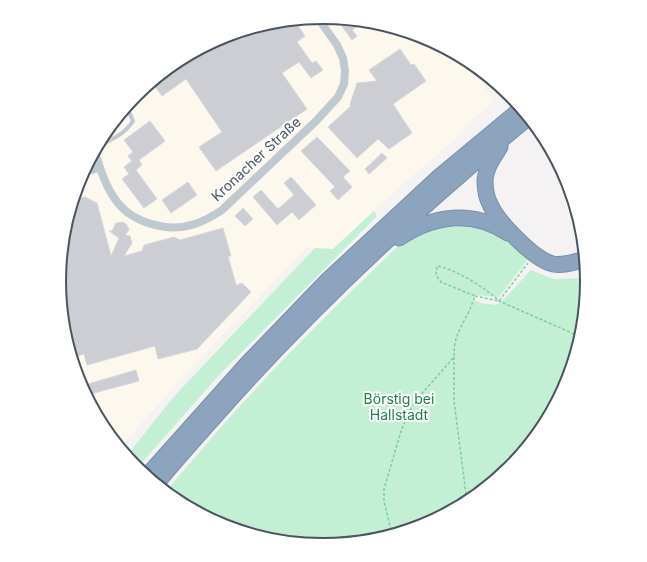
<svg xmlns="http://www.w3.org/2000/svg" width="647" height="562" font-family="Inter,sans-serif">
  <style>
    .commercial { fill: #fcf8ee }
    .green { fill: #c3efd4 }
    .building { fill: #ccced4; stroke: #d6d8dd }
    .lines { fill: none; stroke-linecap: round; stroke-linejoin: round }
    .motorway-casing { stroke: #778faa; stroke-width: 17 }
    .path { stroke: #7ccca4; stroke-width: 1.5; stroke-dasharray: 3 2; stroke-linecap: butt }
    .service { stroke: #c0c9d0; stroke-width: 4 }
    .minor { stroke: #c0c9d0; stroke-width: 8 }
    .motorway { stroke: #8ca4be; stroke-width: 15 }
    .labels { text-anchor: middle; stroke-width: 4; stroke-linejoin: round; paint-order: stroke }
    .street-label { font-size: 14px; fill: #4a555f; stroke: #fff }
    .park-label { font-size: 14px; fill: #1b7f4d; stroke: #fff }
    .rim { fill: none; stroke: #4a555f; stroke-width: 2 }
  </style>
  <rect width="100%" height="100%" fill="#f4f2f2"/>
  <polygon class="commercial" points="324,17 375,22 425,37 468,60 494,102 462,128 464,131 386,199 333,249 306,248 182,378 120,447 104,427 80,382 65,332 60,281 65,229 80,180 104,134 137,94 177,61 223,37 272,22"/>
  <g class="green">
    <path d="M 374,211 L 377,216 L 221,373 L 137,468 L 127,455 C 145,434 161,411 180,390 L 315,248 L 333,249 Z"/>
    <polygon points="453,224 483,227 511,242 529,258 499,297 474,295 472,299 481,303 496,305 504,299 531,270 553,279 587,278 582,333 567,382 543,428 510,468 470,501 424,525 375,540 323,545 272,540 222,525 177,500 166,491 228,419 276,367 325,317 396,248 411,238 425,230"/>
  </g>
  <g class="building">
    <polygon points="336,18 347,19 365,21 352,30 357,36 352,40"/>
    <polygon points="294,20 305,36 297,42 312,63 316,61 323,70 311,78 299,62 282,73 307,109 216,171 199,147 222,132 186,79 162,96 152,82 177,61 223,37 252,28 255,31 265,24 272,22"/>
    <polygon points="400,49 411,65 414,64 426,81 393,104 412,133 389,149 378,139 357,158 328,127 351,106 350,104 357,83 377,81 369,70"/>
    <polygon points="150,121 165,141 139,160 142,165 136,170 157,199 144,208 122,179 129,174 124,167 132,161 128,156 133,152 124,140"/>
    <polygon points="317,137 350,171 343,177 352,187 338,200 330,191 335,187 301,151"/>
    <polygon points="382,153 387,158 369,174 365,169"/>
    <polygon points="291,177 316,205 299,220 292,212 277,225 253,197 261,190 278,209 294,195 284,183"/>
    <polygon points="188,182 197,195 171,213 162,200"/>
    <polygon points="85,197 97,203 111,256 119,238 109,231 112,231 116,223 123,222 127,225 129,230 125,235 130,236 132,243 124,256 142,251 144,245 174,237 180,240 223,228 231,256 228,256 236,285 242,283 251,292 197,349 158,359 155,346 87,365 84,354 72,358 65,332 60,281 65,229 73,200"/>
    <polygon points="243,208 253,219 245,226 235,216"/>
    <polygon points="136,370 139,381 87,395 81,386"/>
  </g>
  <g class="lines">
    <defs>
      <g id="motorway">
        <path d="M 500,147 C 493,158 486,167 485,180 C 485,188 486,197 490,204 C 497,221 534,260 553,264 C 564,266 574,262 585,259"/>
        <path d="M 399,238 C 434,215 472,210 508,233"/>
        <polyline points="147,476 248,363 328,280 439,177 522,108"/>
        <path d="M 156,484 C 178,457 201,432 224,406 C 317,302 420,206 529,117"/>
      </g>
    </defs>
    <use href="#motorway" class="motorway-casing"/>
    <g class="path">
      <path d="M 491,79 C 496,86 499,91 508,92"/>
      <polyline points="562,169 569,185"/>
      <polyline points="475,296 499,301 528,263"/>
      <polyline points="454,357 454,401 467,502"/>
      <path d="M 392,535 L 384,501 L 384,489 L 401,431 L 409,412 L 418,398 L 454,357 C 454,337 458,334 466,317 C 470,311 472,303 475,296 L 441,282 L 436,275 L 437,266 C 455,269 486,288 499,301 L 581,337"/>
    </g>
    <path class="service" d="M 98,146 C 111,140 125,134 133,121 L 127,107"/>
    <g class="minor">
      <path d="M 95,152 C 100,168 105,185 115,199 C 131,223 168,233 195,224 C 204,221 213,216 222,210 L 316,121 L 338,97 L 344,84 L 345,71 L 343,58 L 337,45 L 318,18"/>
      <polyline points="84,172 99,168"/>
    </g>
    <use href="#motorway" class="motorway"/>
  </g>
  <g class="labels">
    <g class="street-label">
      <text transform="translate(256 159) rotate(-43)" y="5">Kronacher Straße</text>
    </g>
    <g class="park-label">
      <text x="399" y="404">Börstig bei<tspan x="399" dy="16">Hallstadt</tspan></text>
    </g>
  </g>
  <path d="M0 0H647V562H0ZM66 281a257 257 0 1 1 514 0a257 257 0 1 1-514 0Z" fill="#fff" fill-rule="evenodd"/>
  <path class="rim" d="M66 281a257 257 0 1 1 514 0a257 257 0 1 1-514 0Z"/>
</svg>
